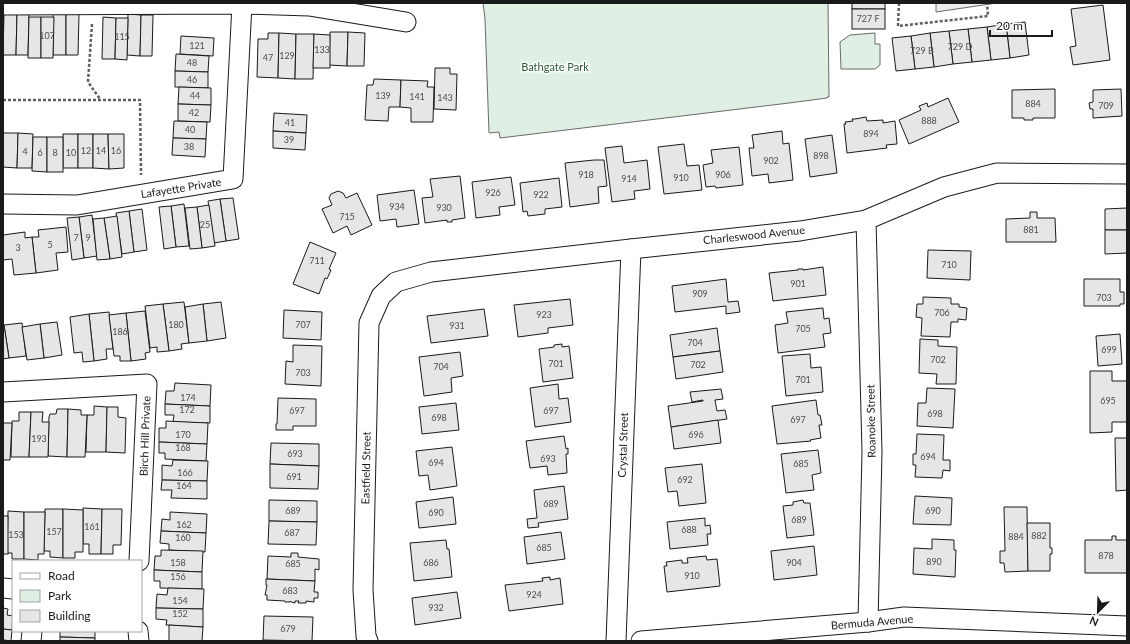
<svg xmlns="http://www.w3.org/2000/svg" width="1130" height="644" font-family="Lato,sans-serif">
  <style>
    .green { fill: #e0efe3; stroke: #6a6a6a }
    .parking { fill: #ededed; stroke: #6a6a6a }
    .building { fill: #e6e6e6; stroke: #1a1a1a }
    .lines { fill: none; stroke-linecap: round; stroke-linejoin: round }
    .minor-casing { stroke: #1a1a1a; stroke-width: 21 }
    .path { stroke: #5f5f5f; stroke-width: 2.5; stroke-dasharray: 3 2; stroke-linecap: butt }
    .minor { stroke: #fff; stroke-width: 19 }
    .labels { text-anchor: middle; stroke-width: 3; stroke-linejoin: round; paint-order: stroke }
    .number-label { font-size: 9px; fill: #4d4d4d }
    .park-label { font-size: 11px; fill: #2b5a34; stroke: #fff }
    .street-label { font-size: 11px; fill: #1a1a1a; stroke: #fff }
  </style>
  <rect width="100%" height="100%" fill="#fff"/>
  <g class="green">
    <polygon points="483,3 828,3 829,97 827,97 827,98 789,103 500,138 499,132 489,133 485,19"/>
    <polygon points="875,33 875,44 880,44 880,65 875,69 841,69 840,42 850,35"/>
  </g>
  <polygon class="parking" points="936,3 997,3 936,12"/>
  <g class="building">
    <rect x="852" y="3" width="33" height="6"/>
    <polygon points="1103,5 1110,60 1073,65 1070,47 1076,46 1071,9"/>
    <rect x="852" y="9" width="33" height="20"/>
    <polygon points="4,13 17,13 16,55 3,55"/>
    <polygon points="17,13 29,13 28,55 16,55"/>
    <rect x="53" y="14" width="13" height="41"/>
    <polygon points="66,14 79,14 78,55 66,55"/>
    <polygon points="128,14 141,15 140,56 127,55"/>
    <polygon points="141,15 153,15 152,56 140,56"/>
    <polygon points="29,17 41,17 41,58 28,58"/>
    <polygon points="41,17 54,17 53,58 41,58"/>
    <polygon points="103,17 116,18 115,59 102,59"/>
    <polygon points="116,18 128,18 127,60 115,59"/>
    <polygon points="1025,22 1029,55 1010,58 1006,24"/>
    <polygon points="1006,24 1010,58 991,60 987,27"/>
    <polygon points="987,27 991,60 972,62 968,29"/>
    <polygon points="968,29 972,62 953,64 949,31"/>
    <polygon points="949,31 953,64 934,67 930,33"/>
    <polygon points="330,32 348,32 347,66 329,65"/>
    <polygon points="348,32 365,33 364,66 347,66"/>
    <polygon points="268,33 279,33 278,78 257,77 258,39 268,39"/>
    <polygon points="279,33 296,34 295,79 278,78"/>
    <polygon points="930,33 934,67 915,69 911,36"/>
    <polygon points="296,34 314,34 313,79 295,79"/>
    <polygon points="314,34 330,35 330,68 313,68"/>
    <polygon points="181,36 214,38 213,56 180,54"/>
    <polygon points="911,36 915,69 896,71 892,38"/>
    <polygon points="176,54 209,56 208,72 175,71"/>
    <polygon points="435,68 450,68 450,74 457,74 456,110 434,109"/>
    <polygon points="175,71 208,72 208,88 175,87"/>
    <polygon points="374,79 401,80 400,107 389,107 388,121 365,120 367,85 373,85"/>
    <polygon points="401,80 428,81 427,87 434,87 433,122 411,122 411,108 400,107"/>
    <polygon points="179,87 211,88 211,105 178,104"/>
    <polygon points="1055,89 1055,118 1033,118 1033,120 1024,120 1024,118 1012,118 1012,90"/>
    <polygon points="1121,89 1122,116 1093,118 1093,109 1090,109 1089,103 1093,102 1093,90"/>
    <polygon points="948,98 959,122 909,144 899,120 921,110 919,106 927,103 928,107"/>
    <polygon points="178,104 211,105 210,122 178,121"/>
    <polygon points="274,113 307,115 306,133 273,131"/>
    <polygon points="866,117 867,121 883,120 883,123 895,121 897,144 886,145 887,148 847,153 844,124 846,124 845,122 853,121 852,119 855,119"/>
    <polygon points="174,121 207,122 206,139 173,138"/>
    <polygon points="273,131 306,133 305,150 273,148"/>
    <polygon points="782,131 783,144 789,143 793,180 769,183 768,174 752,176 749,148 754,148 752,135"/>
    <polygon points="3,133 18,133 17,168 3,167"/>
    <polygon points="18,133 33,134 32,168 17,168"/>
    <rect x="63" y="134" width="15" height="34"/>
    <rect x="78" y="134" width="15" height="34"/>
    <polygon points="93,134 108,134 109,169 93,168"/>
    <polygon points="108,134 124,134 124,168 109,169"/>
    <polygon points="832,135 837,173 810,177 805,139"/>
    <polygon points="33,137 47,137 47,172 32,171"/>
    <rect x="47" y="137" width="16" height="35"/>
    <polygon points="173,138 206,139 205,157 172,155"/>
    <polygon points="684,144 687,166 699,165 702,190 664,194 658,147"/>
    <polygon points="622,146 624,163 647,160 650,189 634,191 635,199 612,202 605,148"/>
    <polygon points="739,147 743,185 716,188 715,186 706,187 703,165 713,163 711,150"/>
    <polygon points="594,160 604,160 607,186 598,187 599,203 570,207 565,163"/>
    <polygon points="460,176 465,218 452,220 452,222 447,222 447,220 425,223 422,198 433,197 430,179"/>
    <polygon points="511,177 515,205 499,207 500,215 476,218 472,182"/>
    <polygon points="559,178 562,207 545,209 545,214 528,216 527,211 523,212 520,183"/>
    <polygon points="414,190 419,224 397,227 396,219 380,221 377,195"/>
    <polygon points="338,191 343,193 346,198 357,193 372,225 351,235 347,226 333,233 322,209 332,205 329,198 331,194"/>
    <polygon points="233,198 239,239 226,241 220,199"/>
    <polygon points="220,199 226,241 214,243 208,201"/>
    <polygon points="184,204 189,246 176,247 171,206"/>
    <polygon points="209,205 215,246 202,248 197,207"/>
    <polygon points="171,206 176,247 164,249 159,207"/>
    <polygon points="197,207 202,248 190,249 185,208"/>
    <polygon points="1127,208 1127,230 1105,230 1105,209"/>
    <polygon points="142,209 147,250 134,252 129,211"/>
    <polygon points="129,211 134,252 122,254 116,213"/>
    <polygon points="1030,212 1037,212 1037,218 1055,218 1056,242 1006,242 1006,219 1030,218"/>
    <polygon points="92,215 97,256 84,258 79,217"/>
    <polygon points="117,216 122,257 110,259 104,218"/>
    <polygon points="79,217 84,258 72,260 67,218"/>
    <polygon points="104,218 110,259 97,260 93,219"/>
    <polygon points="66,227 68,252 56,253 58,270 36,273 32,237 39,237 38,230"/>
    <polygon points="1105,230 1127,230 1127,253 1105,254"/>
    <polygon points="25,232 25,238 32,237 36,273 14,275 12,259 3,260 3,235"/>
    <polygon points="310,242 336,253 329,269 331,270 327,279 325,278 319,294 293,284"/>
    <polygon points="928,250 971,251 970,280 927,278"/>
    <polygon points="823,267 826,295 773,301 769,273 798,270 798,269 803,269 803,270"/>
    <polygon points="726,279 728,302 738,301 740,312 726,314 726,306 675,312 672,286"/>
    <polygon points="1084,279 1120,279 1120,292 1124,292 1124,304 1120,304 1120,306 1084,306"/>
    <polygon points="923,297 951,298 951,304 959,304 959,307 967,308 966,320 958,319 958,322 951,322 950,337 921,336 922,318 916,317 917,304 923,304"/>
    <polygon points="570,299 573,325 548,328 548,333 518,337 514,305"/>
    <polygon points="184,302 189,343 181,344 182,349 169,351 163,304"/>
    <polygon points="221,302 226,338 207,341 203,304"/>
    <polygon points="163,304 169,351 157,352 157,347 150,348 145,306"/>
    <polygon points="203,304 207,341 189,343 185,307"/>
    <polygon points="823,308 824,319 829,318 831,333 823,334 825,347 778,353 775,325 788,323 786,312"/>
    <polygon points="484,309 488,336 431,343 427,316"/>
    <polygon points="284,310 322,312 321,340 283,338"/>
    <polygon points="145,311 150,352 145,353 146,359 131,361 126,313"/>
    <polygon points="109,312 113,349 106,349 107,359 94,361 89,314"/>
    <polygon points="126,313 131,361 120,361 120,356 114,356 109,315"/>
    <polygon points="89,314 94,361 83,362 82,352 74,353 70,317"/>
    <polygon points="57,322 62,355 44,358 40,324"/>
    <polygon points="22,323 26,356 9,358 4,325"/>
    <polygon points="40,324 44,358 27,360 22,327"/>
    <polygon points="3,325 4,325 9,358 3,359"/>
    <polygon points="717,328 720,351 673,357 670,335"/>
    <polygon points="1120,334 1122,364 1098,366 1096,336"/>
    <polygon points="920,339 938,340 938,346 957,347 956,384 936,384 937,374 919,373"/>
    <polygon points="562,344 562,347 569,346 573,378 543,382 539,349 554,347 554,345"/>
    <polygon points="293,345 322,346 321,386 285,384 286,361 293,362"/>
    <polygon points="720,351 723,372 676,379 673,357"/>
    <polygon points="460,352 463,376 451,378 452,392 424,396 419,357"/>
    <polygon points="810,354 811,368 821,367 823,392 786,396 782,356"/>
    <polygon points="1090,371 1112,371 1112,381 1127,381 1127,422 1112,422 1112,432 1090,433"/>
    <polygon points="175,383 211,385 210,406 165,404 166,391 174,391"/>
    <polygon points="558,384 559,399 568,398 571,422 535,427 530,388"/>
    <polygon points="927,388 955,389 953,428 917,426 918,403 926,403"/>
    <polygon points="721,389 723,399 715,400 717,411 725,410 727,419 671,427 668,406 703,401 703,400 692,402 690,392"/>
    <polygon points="278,398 316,399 316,426 293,426 293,430 276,430 276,424 277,424"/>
    <polygon points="816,400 818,415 820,415 822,425 819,425 821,438 810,440 811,441 777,444 772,406"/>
    <polygon points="456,403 459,430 422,434 419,407"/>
    <polygon points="165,404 210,406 210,423 173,422 174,415 165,415"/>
    <polygon points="94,406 107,407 106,452 86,452 87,415 94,415"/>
    <polygon points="107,407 118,407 118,417 126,418 125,453 106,452"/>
    <polygon points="57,409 68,409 67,457 48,456 49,417 50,414 56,414"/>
    <polygon points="68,409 81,410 81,415 87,415 85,457 67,457"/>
    <polygon points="19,412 31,412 29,457 11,457 12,421 19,421"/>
    <polygon points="31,412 43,412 42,422 49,422 48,457 29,457"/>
    <polygon points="718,420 721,443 674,449 671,427"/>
    <polygon points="166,421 208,423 207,444 159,442 159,428 166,428"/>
    <polygon points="3,423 12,423 10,460 3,460"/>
    <polygon points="917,434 944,435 943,460 950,460 950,471 943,470 942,478 915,477 916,465 913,465 913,454 916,454"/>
    <polygon points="564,436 566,449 568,448 568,454 566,454 567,473 548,475 547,466 530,468 526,441"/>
    <polygon points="1115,438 1127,438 1127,490 1116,491"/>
    <polygon points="159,442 207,444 206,461 165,459 165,453 159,453"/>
    <polygon points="271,443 319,444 319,466 270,464"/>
    <polygon points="452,447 457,486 430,490 428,475 419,476 416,451"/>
    <polygon points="818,450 821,473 812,475 814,490 786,493 781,454"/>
    <polygon points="173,460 208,461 207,481 162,480 162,465 172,466"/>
    <polygon points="270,464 319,466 318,489 270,488"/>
    <polygon points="702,464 706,503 679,506 677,491 668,492 665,468"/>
    <polygon points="162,480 207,481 207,499 171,498 172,490 161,490"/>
    <polygon points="564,486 568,519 538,523 539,527 528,528 527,519 537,518 534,490"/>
    <polygon points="915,496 952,498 951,525 913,524"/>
    <polygon points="453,497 456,524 419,528 416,502"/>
    <polygon points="269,500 317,501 317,522 269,521"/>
    <polygon points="803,500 804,503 810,503 814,535 787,538 783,506 793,505 793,502"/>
    <polygon points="1004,507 1027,507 1028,571 1005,572 1004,563 1000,563 1000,551 1005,551"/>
    <polygon points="83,508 102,509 101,554 89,554 89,544 83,544"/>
    <polygon points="45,509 63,509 63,558 50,557 50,551 44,551"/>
    <polygon points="63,509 83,510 83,552 75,552 75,558 63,558"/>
    <polygon points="102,509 122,509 121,545 113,545 113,554 101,554"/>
    <polygon points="8,511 24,512 24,559 12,559 12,553 7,553"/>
    <polygon points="24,512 45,512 44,554 38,554 38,560 24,559"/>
    <polygon points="170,512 207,514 206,533 161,531 162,519 170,520"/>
    <rect x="3" y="516" width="5" height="38"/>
    <polygon points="705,518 705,526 710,525 711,534 707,534 708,545 670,549 667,522"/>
    <polygon points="269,521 317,522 316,545 268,544"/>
    <polygon points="1027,523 1050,523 1050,548 1052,548 1052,554 1050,554 1050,571 1028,571"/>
    <polygon points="161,531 206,533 205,552 169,550 169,544 160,543"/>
    <polygon points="561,532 565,559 527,564 524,537"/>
    <polygon points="1112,536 1116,536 1116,540 1127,540 1127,573 1085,573 1085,540 1112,540"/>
    <polygon points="932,539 954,540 954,550 956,550 955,577 913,574 914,548 932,549"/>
    <polygon points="446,540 447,549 449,549 452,577 414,581 410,543"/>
    <polygon points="814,546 817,575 774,580 771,551"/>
    <polygon points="161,550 203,551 202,572 154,570 155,556 161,556"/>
    <polygon points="291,553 298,553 298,557 319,559 319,570 315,569 315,581 267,579 268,556 291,557"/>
    <polygon points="706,556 707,560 717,559 720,586 667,592 664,566 667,566 666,562 682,560 682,563 688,563 687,558"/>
    <polygon points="154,570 202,572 202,589 160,588 160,581 154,581"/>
    <polygon points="550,577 550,580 560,578 563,604 509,611 505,585 543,581 542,578"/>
    <polygon points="266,579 315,581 314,592 318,592 318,598 314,598 314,602 306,601 306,603 298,603 299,601 295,601 295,603 291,602 290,601 290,602 285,602 285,601 267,600 267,595 265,595 267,585 266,585"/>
    <polygon points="168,588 204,589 203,609 156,608 157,594 167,595"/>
    <polygon points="457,592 461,618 415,625 412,598"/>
    <polygon points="3,608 8,609 7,615 13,616 12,630 3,629"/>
    <polygon points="156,608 203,609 203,627 166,625 167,620 156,619"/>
    <polygon points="264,616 313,617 312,641 263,640"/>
    <polygon points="169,625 203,627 202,641 169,641"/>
    <polygon points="3,629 12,630 11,641 4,640 3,641"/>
    <polygon points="60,631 95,631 95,638 60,637"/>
    <polygon points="60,637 95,638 95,641 60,641"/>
  </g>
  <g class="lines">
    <defs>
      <g id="minor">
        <polyline points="3,5 242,4 309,6 406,22"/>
        <polyline points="3,204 77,205 233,179 242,4"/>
        <polyline points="866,220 872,452 868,622"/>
        <polyline points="3,392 147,384 139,561"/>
        <polyline points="3,588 13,589"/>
        <polyline points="138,631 139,641"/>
        <polyline points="31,641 32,631"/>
        <polyline points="368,641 366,636 363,590 369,323 381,296 396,282 431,272 631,249 800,231 866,220 944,187 997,173 1127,174"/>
        <polyline points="616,641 631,249"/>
        <polyline points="641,641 868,622 904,617 1127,626"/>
      </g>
    </defs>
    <use href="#minor" class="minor-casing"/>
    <g class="path">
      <polyline points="899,3 898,26 988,16 987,3"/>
      <polyline points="92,24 88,82 100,99"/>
      <polyline points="3,100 140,100 141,175"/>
    </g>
    <use href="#minor" class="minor"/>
  </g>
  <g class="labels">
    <g class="number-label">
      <text x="868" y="22">727 F</text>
      <text x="47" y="39">107</text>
      <text x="122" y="40">115</text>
      <text x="197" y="49">121</text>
      <text x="960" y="50">729 D</text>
      <text x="322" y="53">133</text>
      <text x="922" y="54">729 B</text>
      <text x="287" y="59">129</text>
      <text x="268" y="61">47</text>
      <text x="192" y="66">48</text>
      <text x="192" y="83">46</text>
      <text x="195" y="99">44</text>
      <text x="383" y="99">139</text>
      <text x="417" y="100">141</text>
      <text x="445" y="101">143</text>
      <text x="1033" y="107">884</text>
      <text x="1106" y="109">709</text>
      <text x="194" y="116">42</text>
      <text x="929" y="124">888</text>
      <text x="290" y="126">41</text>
      <text x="190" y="133">40</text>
      <text x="871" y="137">894</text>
      <text x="289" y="143">39</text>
      <text x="189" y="150">38</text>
      <text x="86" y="154">12</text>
      <text x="101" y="154">14</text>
      <text x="116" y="154">16</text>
      <text x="25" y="155">4</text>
      <text x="40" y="156">6</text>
      <text x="55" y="156">8</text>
      <text x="71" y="156">10</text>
      <text x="821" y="159">898</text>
      <text x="771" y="164">902</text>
      <text x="586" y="178">918</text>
      <text x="723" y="178">906</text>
      <text x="681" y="181">910</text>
      <text x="629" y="182">914</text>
      <text x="493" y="196">926</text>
      <text x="541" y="198">922</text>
      <text x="397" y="210">934</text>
      <text x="444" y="211">930</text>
      <text x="347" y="220">715</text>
      <text x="205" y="228">25</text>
      <text x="1031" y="233">881</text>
      <text x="76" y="241">7</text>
      <text x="88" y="241">9</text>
      <text x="50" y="248">5</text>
      <text x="18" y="251">3</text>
      <text x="317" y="264">711</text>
      <text x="949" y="268">710</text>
      <text x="798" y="287">901</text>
      <text x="700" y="297">909</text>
      <text x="1104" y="301">703</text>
      <text x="942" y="316">706</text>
      <text x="544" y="318">923</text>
      <text x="176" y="328">180</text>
      <text x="303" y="328">707</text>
      <text x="457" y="329">931</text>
      <text x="803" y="332">705</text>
      <text x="120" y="335">186</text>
      <text x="695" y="346">704</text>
      <text x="1109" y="353">699</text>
      <text x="938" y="363">702</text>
      <text x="556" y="367">701</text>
      <text x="698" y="368">702</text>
      <text x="441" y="370">704</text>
      <text x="303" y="376">703</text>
      <text x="803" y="383">701</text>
      <text x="188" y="401">174</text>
      <text x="1108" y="404">695</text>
      <text x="187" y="413">172</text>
      <text x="297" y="414">697</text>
      <text x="551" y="414">697</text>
      <text x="935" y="417">698</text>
      <text x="439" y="421">698</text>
      <text x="798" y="423">697</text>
      <text x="183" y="438">170</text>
      <text x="696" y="438">696</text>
      <text x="39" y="442">193</text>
      <text x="183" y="451">168</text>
      <text x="295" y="457">693</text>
      <text x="928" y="460">694</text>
      <text x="548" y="462">693</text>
      <text x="436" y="466">694</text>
      <text x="801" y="467">685</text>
      <text x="185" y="476">166</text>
      <text x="294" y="480">691</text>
      <text x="685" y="483">692</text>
      <text x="184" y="489">164</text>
      <text x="551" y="507">689</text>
      <text x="293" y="514">689</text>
      <text x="933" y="514">690</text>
      <text x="436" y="516">690</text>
      <text x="799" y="523">689</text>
      <text x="184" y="528">162</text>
      <text x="92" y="530">161</text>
      <text x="689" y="533">688</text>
      <text x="54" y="535">157</text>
      <text x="292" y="536">687</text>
      <text x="16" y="538">153</text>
      <text x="1039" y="539">882</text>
      <text x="1016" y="540">884</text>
      <text x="183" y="541">160</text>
      <text x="544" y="551">685</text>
      <text x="1106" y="559">878</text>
      <text x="934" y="565">890</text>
      <text x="178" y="566">158</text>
      <text x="431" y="566">686</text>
      <text x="794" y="566">904</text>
      <text x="293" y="567">685</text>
      <text x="692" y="579">910</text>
      <text x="178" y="580">156</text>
      <text x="290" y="594">683</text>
      <text x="534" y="598">924</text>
      <text x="180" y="604">154</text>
      <text x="436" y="611">932</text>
      <text x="180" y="617">152</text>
      <text x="288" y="632">679</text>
    </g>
    <g class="park-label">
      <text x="555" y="71">Bathgate Park</text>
    </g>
    <g class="street-label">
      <text transform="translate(181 188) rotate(-9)" y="4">Lafayette Private</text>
      <text transform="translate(754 235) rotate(-6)" y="4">Charleswood Avenue</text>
      <text transform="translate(871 421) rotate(-91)" y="4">Roanoke Street</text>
      <text transform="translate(145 436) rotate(-88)" y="4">Birch Hill Private</text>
      <text transform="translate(623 445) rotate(-88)" y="4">Crystal Street</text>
      <text transform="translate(366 468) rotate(-89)" y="4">Eastfield Street</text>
      <text transform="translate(872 622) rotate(-5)" y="4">Bermuda Avenue</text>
    </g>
  </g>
  <rect width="1130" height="644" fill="none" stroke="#1a1a1a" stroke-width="8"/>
  <rect x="12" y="560" width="130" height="72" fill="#ffffff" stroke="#a3a3a3"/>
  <rect x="20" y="573" width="20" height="6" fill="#ffffff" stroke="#a3a3a3"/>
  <text x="48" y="580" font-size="12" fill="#1a1a1a">Road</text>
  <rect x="20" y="590" width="20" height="12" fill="#e0efe3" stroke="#a3a3a3"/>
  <text x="48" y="600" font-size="12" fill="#1a1a1a">Park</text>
  <rect x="20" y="610" width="20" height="12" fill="#e6e6e6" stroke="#a3a3a3"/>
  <text x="48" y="620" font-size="12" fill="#1a1a1a">Building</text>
  <g transform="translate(1098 612) rotate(203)" stroke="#ffffff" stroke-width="3" paint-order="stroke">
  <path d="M0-3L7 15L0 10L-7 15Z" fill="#1a1a1a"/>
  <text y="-6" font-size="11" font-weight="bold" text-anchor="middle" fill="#1a1a1a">N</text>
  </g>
  <path d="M990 30v6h62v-6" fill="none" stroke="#1a1a1a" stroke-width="2"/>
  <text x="996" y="30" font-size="12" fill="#1a1a1a" stroke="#ffffff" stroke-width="3" paint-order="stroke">20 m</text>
</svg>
